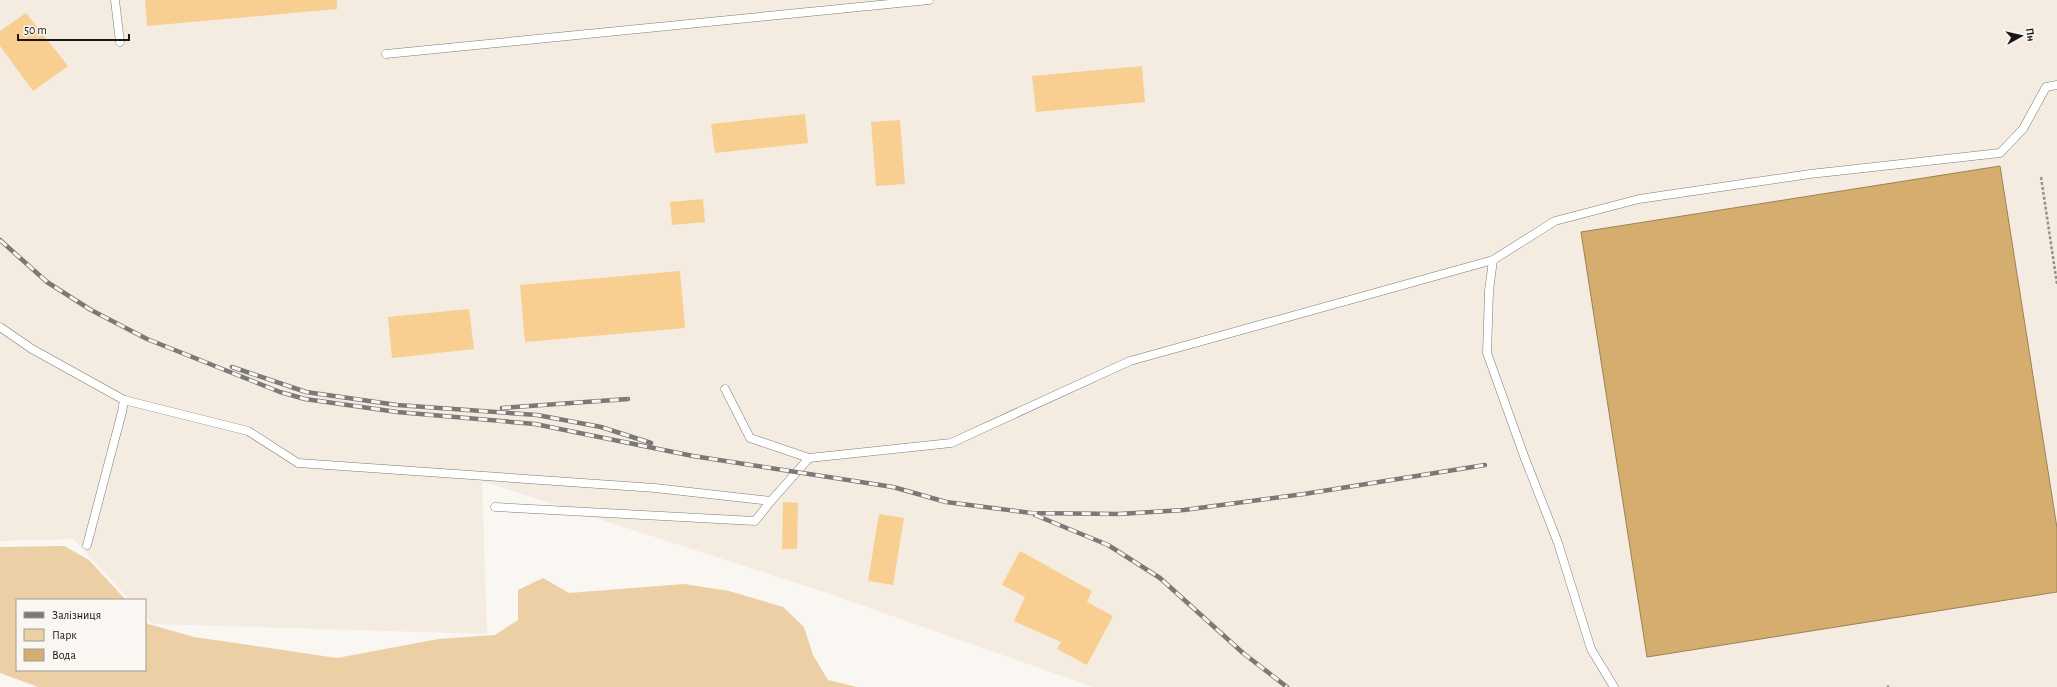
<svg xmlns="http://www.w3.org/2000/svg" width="2057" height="687" font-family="'Alegreya Sans',sans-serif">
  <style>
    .built { fill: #f4ece0 }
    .green { fill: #eccfa5 }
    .water { fill: #d5ad6f; stroke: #9d8054 }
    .building { fill: #f8cf90 }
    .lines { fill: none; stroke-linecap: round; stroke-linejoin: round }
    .service-casing { stroke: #7e7a75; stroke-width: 9 }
    .path { stroke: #94928e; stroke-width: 2.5; stroke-dasharray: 3 2; stroke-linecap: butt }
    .service { stroke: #fff; stroke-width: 8 }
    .rail-casing { stroke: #7b7875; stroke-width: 4.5 }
    .rail { stroke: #faf6f1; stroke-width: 3; stroke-dasharray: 9; stroke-linecap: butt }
  </style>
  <rect width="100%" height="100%" fill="#faf6f1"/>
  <polygon class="built" points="0,0 2057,0 2057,687 1093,687 827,593 482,481 487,634 152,624 145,616 145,600 130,600 73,539 0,541"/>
  <polygon class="green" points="64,546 89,560 126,600 17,600 17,670 145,670 145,621 148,624 194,637 337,658 438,639 495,635 518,620 518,590 543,578 569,593 684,584 729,591 783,607 804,627 813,655 828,680 857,687 38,687 0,673 0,547"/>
  <polygon class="water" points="2000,166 2057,528 2057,592 1647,657 1581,232"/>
  <g class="building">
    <polygon points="145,0 337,0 337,9 147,26"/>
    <polygon points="26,13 68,66 33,91 0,46 0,31"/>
    <polygon points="1142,66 1145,102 1036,112 1032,76"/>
    <polygon points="805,114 808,143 715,153 711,124"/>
    <polygon points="900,120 905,184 876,186 871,122"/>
    <polygon points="703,199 705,222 672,225 670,202"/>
    <polygon points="680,271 685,328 525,342 520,285"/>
    <polygon points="469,309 474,349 392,358 388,317"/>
    <polygon points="783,502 798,503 797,549 782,549"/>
    <polygon points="879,514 904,518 893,585 868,581"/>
    <polygon points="1020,551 1092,591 1087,602 1113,616 1087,665 1057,649 1061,642 1014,621 1025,597 1002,585"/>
  </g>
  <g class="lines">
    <defs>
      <g id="service">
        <polyline points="115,0 120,42"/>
        <polyline points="386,54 929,0"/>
        <polyline points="0,327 32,349 124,400 122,412 87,545"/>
        <polyline points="725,389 750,438 809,458 951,443 1130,361 1493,260"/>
        <polyline points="124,400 248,431 298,463 655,488 771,501 809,458"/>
        <polyline points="495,507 755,521 771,501"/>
        <polyline points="1614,687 1591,649 1558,543 1524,456 1487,353 1489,291 1493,260 1555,221 1639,199 1810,174 2000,153 2023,129 2046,87 2057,85"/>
      </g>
    </defs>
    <use href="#service" class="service-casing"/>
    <g class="path">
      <polyline points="2041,177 2057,284"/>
      <polyline points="1887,686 1889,687"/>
    </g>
    <use href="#service" class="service"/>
    <defs>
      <g id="rail">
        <polyline points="0,240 47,282 91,310 147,339 280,392 305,399 397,412 535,424 693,456 893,487 946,502 1031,513 1119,514 1184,510 1304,494 1485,465"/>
        <polyline points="232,367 306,392 397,405 537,415 601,427 651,443"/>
        <polyline points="502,408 628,399"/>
        <polyline points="1035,515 1108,545 1160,578 1243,653 1287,687"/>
      </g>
    </defs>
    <use href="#rail" class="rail-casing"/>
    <use href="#rail" class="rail"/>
  </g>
  <rect x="16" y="599" width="130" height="72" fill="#faf6f1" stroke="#a09d99"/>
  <rect x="24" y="612" width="20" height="6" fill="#7b7875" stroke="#a09d99"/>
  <text x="52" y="619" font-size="12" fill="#191816">Залізниця</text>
  <rect x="24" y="629" width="20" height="12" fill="#eccfa5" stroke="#a09d99"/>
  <text x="52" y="639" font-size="12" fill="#191816">Парк</text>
  <rect x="24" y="649" width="20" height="12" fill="#d5ad6f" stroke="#a09d99"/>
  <text x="52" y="659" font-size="12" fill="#191816">Вода</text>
  <g transform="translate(2021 36) rotate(82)" stroke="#faf6f1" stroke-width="3" paint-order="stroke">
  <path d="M0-3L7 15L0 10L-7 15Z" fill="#191816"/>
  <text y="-6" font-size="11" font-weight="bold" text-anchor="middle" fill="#191816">Пн</text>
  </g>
  <path d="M18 34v6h111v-6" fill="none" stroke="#191816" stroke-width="2"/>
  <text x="24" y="34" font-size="12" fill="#191816" stroke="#faf6f1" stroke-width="3" paint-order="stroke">50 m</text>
</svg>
